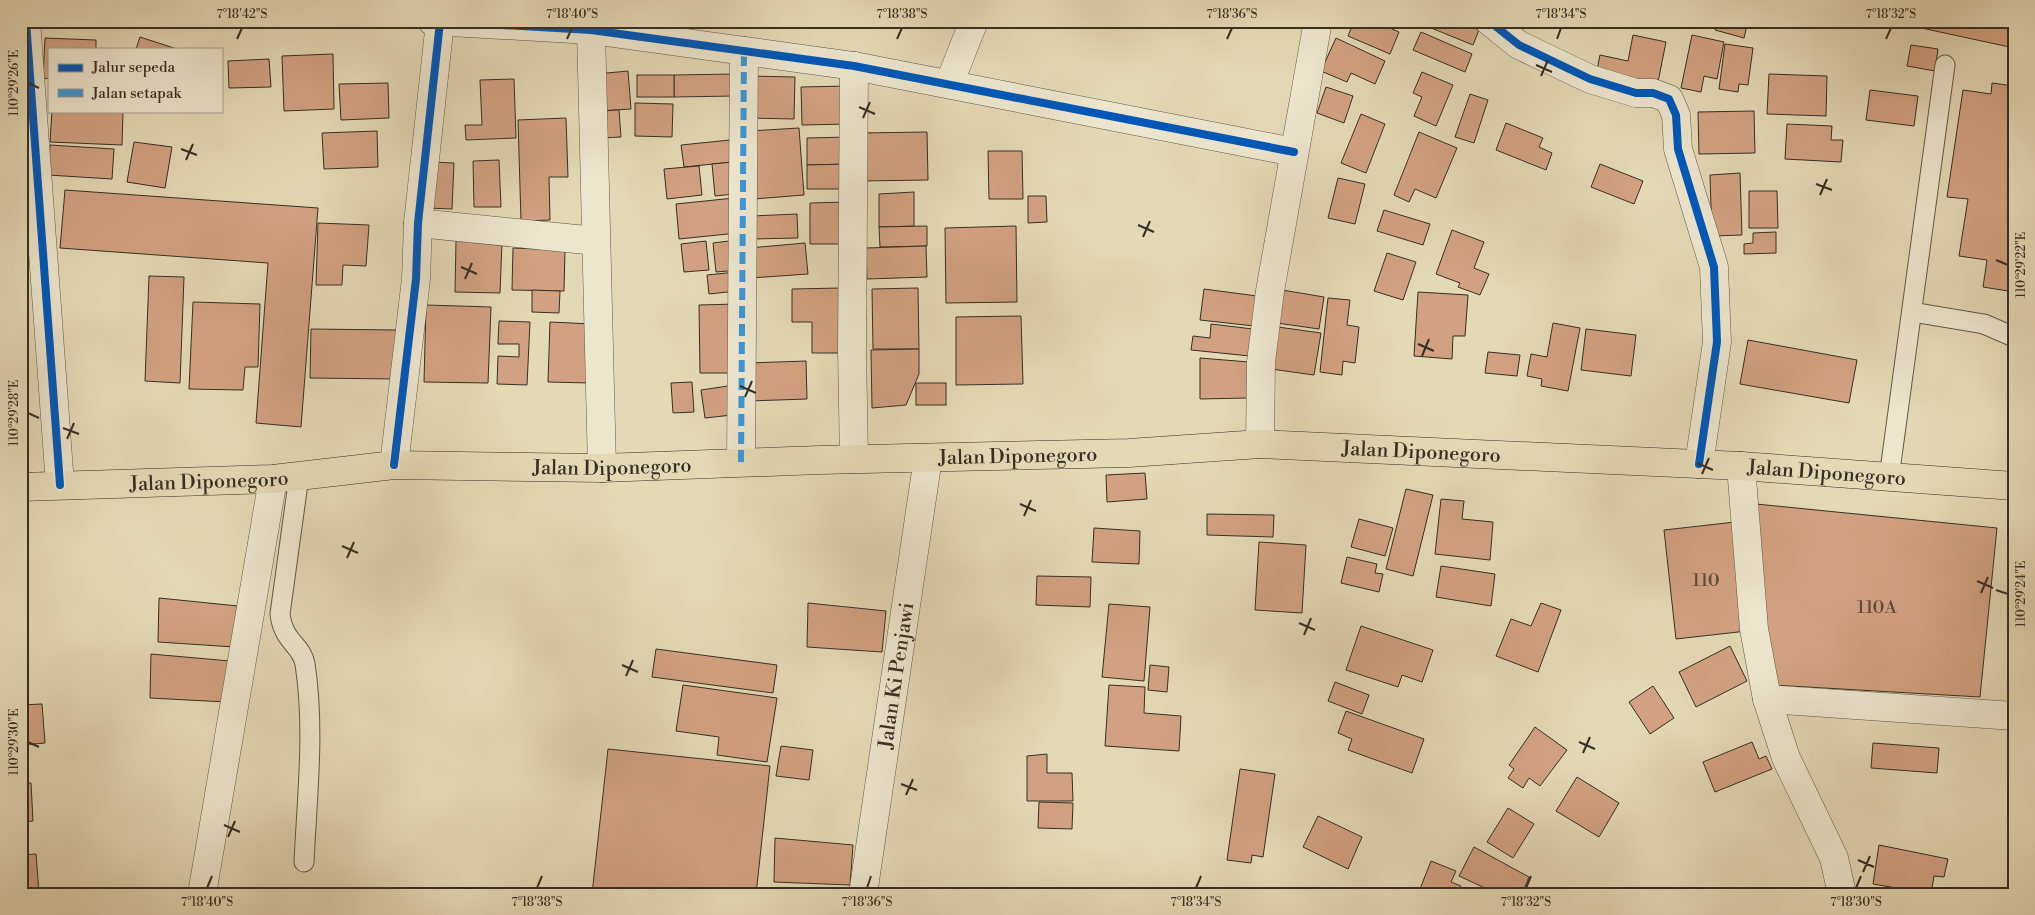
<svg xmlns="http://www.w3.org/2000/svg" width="2035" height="915" font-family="'Libre Bodoni',serif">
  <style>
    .building { fill: #d2a181; stroke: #362f25 }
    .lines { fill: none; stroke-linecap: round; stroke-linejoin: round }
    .service-casing { stroke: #625a49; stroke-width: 21 }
    .minor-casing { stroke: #625a49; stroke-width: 29 }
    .primary-casing { stroke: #362f25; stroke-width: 29 }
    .service { stroke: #ede6cf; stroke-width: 19 }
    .minor { stroke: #ede6cf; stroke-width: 28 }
    .primary { stroke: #e4d9b5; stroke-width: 28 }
    .quiet { stroke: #3e97d6; stroke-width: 6; stroke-dasharray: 12 6; stroke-linecap: butt }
    .cycleway-casing { stroke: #ede6cf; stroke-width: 11 }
    .cycleway { stroke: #0057b8; stroke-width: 8 }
    .ticks { fill: none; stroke: #362f25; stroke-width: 2 }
    .labels { text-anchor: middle; stroke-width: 5; stroke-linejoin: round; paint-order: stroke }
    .number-label { font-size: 18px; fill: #5d4c3c }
    .street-label { font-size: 20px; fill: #362f25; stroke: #ede6cf }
    .neatline { fill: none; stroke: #362f25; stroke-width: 2 }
    .ticks-label { font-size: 12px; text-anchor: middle; fill: #362f25 }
  </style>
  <rect width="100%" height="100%" fill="#e4d9b5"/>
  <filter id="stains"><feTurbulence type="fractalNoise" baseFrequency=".004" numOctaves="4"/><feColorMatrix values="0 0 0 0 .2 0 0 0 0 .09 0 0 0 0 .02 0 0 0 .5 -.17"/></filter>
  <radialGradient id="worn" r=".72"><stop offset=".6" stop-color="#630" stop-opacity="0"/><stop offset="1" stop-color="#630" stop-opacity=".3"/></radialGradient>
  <g class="building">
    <polygon points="1354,21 1374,21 1399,32 1390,54 1348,36"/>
    <polygon points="1414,21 1465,21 1464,24 1479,30 1473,45"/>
    <polygon points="1717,21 1748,21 1744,38 1715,30"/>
    <polygon points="1889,21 2014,21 2014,48"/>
    <polygon points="1421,32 1472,54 1465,72 1413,50"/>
    <polygon points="1633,35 1666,42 1657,87 1596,75 1600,55 1628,61"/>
    <polygon points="1692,35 1724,42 1717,79 1704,76 1701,92 1681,88"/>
    <polygon points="140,37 177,49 136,49"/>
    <polygon points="45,38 96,40 96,49 49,49 49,79 43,78"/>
    <polygon points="1336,38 1385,61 1375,84 1351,73 1347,82 1321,71"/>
    <polygon points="1725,44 1753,48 1748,85 1739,84 1738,92 1719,89"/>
    <polygon points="1911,45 1938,49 1935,71 1907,66"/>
    <polygon points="333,54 334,109 284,111 282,56"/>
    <polygon points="269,59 271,87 229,88 228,61"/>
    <polygon points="628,71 631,109 599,111 596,74"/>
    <polygon points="1422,72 1453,85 1436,126 1414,116 1422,97 1413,93"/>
    <polygon points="735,74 735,96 674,97 674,75"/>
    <polygon points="1769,74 1827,76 1826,116 1767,114"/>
    <rect x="637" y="75" width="37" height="22"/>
    <polygon points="749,76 795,77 794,119 747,118"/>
    <polygon points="514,79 516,138 466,140 465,125 482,125 480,80"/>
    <polygon points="388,83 389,118 341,120 339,84"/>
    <polygon points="1992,83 2014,86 2014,292 1983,287 1987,260 1959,256 1968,199 1947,197 1963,90 1991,94"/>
    <polygon points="848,86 849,124 802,125 801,87"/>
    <polygon points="1326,87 1353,96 1344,123 1317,113"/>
    <polygon points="1870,90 1918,96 1914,126 1866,120"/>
    <polygon points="1470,94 1488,100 1474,143 1455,137"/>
    <polygon points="635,103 673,104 672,137 635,136"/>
    <polygon points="619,110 621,137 600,138 599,111"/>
    <polygon points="52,111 123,112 122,145 50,142"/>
    <polygon points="1754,111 1755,153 1699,154 1698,112"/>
    <polygon points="1361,114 1385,124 1366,173 1341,163"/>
    <polygon points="566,118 568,177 549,177 550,220 521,221 518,120"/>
    <polygon points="1506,123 1543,138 1539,147 1552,153 1546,170 1496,150"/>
    <polygon points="1787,124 1832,126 1831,140 1843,140 1841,162 1785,159"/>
    <polygon points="799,128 804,195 754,199 749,131"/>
    <polygon points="377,131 378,167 324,169 322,133"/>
    <polygon points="927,132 928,180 861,181 860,133"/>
    <polygon points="1419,132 1457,148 1436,198 1415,189 1409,202 1394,195"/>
    <polygon points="848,137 848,164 807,165 807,138"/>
    <polygon points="730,140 733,162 684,167 681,145"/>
    <polygon points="134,142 172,147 165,188 127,182"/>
    <polygon points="50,145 114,149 112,179 48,175"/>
    <polygon points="988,151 1022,151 1023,199 989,199"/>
    <polygon points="499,160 501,207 474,207 473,161"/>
    <polygon points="429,162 454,163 452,209 427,208"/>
    <polygon points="733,162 735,194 715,196 712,164"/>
    <polygon points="848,164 849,189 807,189 807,165"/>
    <polygon points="1600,164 1643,181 1634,204 1591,187"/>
    <polygon points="699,166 702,195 667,199 664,169"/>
    <polygon points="1740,173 1742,235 1712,236 1710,175"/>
    <polygon points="1338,178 1365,184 1355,224 1328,218"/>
    <polygon points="65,190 318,208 301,427 256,423 268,263 60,248"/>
    <polygon points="1749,191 1777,191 1778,228 1749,228"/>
    <polygon points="914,192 914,226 879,227 879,194"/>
    <polygon points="1028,196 1046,196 1047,222 1028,223"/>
    <polygon points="734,198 738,233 679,239 676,204"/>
    <polygon points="848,202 848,244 810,244 810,203"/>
    <polygon points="1384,210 1430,224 1423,245 1377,231"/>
    <polygon points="797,214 798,238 752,239 752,216"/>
    <polygon points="318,223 369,225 366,266 343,265 342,285 316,285"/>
    <polygon points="927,226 927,246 880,247 879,227"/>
    <polygon points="1016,226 1017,302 946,303 945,228"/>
    <polygon points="1452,230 1484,242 1474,268 1489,274 1480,295 1458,287 1460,283 1436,274"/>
    <polygon points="1776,232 1776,253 1744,254 1744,244 1753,243 1753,233"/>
    <polygon points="456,240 502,242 500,293 455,292"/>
    <polygon points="737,240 740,270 716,272 713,243"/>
    <polygon points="706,241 709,270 684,272 681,244"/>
    <polygon points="805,243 808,274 751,278 749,248"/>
    <polygon points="926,246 927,277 867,279 866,248"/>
    <polygon points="513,248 565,250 564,291 512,290"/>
    <polygon points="1387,253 1416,262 1403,300 1374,291"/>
    <polygon points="736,272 737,291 709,294 707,275"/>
    <polygon points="149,276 184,277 180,383 145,381"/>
    <polygon points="841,288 843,353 812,353 812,322 792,322 792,289"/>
    <polygon points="918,288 919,349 873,349 872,289"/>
    <polygon points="1204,289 1257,296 1254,326 1200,320"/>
    <polygon points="532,290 560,291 559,313 532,312"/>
    <polygon points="1282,290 1324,297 1319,329 1277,323"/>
    <polygon points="1418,292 1468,295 1465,336 1453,336 1452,359 1414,356"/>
    <polygon points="1328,298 1350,300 1347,325 1359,327 1355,363 1343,361 1342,375 1320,372"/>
    <polygon points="193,302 260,304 258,367 245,367 243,390 189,389"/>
    <polygon points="736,304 737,373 700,373 699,305"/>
    <polygon points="426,305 491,307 488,383 424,382"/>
    <polygon points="1021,316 1023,384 956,385 956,317"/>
    <polygon points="499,321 530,322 527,385 497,384 498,356 519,357 519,344 498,344"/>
    <polygon points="550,322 592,324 590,383 548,382"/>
    <polygon points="1553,323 1580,328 1568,391 1541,386 1542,379 1527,376 1531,354 1547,357"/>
    <polygon points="1211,324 1253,329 1250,356 1191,350 1193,336 1210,338"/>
    <polygon points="1278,327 1321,333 1314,375 1271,369"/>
    <polygon points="311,329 396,330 395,379 310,378"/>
    <polygon points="1586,329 1636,335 1631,376 1581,370"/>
    <polygon points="1748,340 1857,360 1849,403 1740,384"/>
    <polygon points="919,349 919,374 906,405 872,408 871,350"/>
    <polygon points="1488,352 1520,355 1517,376 1485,373"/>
    <polygon points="1200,358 1249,362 1248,398 1200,399"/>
    <polygon points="806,361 807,399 749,401 748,363"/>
    <polygon points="692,382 694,412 673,413 671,383"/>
    <rect x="916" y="383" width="30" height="22"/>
    <polygon points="728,386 732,415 705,418 701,390"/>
    <polygon points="1145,473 1147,499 1107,502 1106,475"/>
    <polygon points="1406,489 1433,495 1413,576 1386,569"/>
    <polygon points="1441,499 1464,501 1462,519 1493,522 1490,560 1435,554"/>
    <polygon points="1756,504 1997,528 1980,697 1772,685"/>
    <polygon points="1207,514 1274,515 1273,537 1207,535"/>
    <polygon points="1359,519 1393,528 1385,556 1351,547"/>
    <polygon points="1735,522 1747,631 1676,639 1664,530"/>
    <polygon points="1094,528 1140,531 1139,564 1092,562"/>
    <polygon points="1259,542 1306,545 1302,613 1255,610"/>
    <polygon points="1347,557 1377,564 1375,573 1383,574 1379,592 1341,583"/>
    <polygon points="1441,566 1495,574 1491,606 1436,597"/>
    <polygon points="1037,576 1091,577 1090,607 1036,605"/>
    <polygon points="159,598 238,606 234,647 158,642"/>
    <polygon points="808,603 886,611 882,652 807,647"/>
    <polygon points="1541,603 1561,610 1538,672 1496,656 1511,619 1531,626"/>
    <polygon points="1109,604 1150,607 1144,681 1102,677"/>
    <polygon points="1361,626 1433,650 1422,682 1402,675 1398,687 1346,670"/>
    <polygon points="1730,646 1747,681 1696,707 1679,672"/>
    <polygon points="656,649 777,665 773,693 652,677"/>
    <polygon points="151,654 230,661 226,702 150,698"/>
    <polygon points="1150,665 1169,667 1167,692 1148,690"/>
    <polygon points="1335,682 1369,695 1362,714 1328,701"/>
    <polygon points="683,685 777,698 767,762 717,755 719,737 676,731"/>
    <polygon points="1109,685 1145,687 1144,713 1181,716 1179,751 1105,746"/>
    <polygon points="1653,686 1674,718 1650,734 1629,702"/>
    <polygon points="42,704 45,743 21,745 21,705"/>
    <polygon points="1346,711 1424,739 1412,773 1348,750 1352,739 1338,733"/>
    <polygon points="1535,727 1567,750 1540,786 1529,778 1523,788 1508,778 1514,769 1509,765"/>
    <polygon points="1752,742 1759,759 1766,756 1772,769 1715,792 1703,762"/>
    <polygon points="1873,743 1939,748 1937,773 1871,768"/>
    <polygon points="781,746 813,750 809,780 776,776"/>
    <polygon points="608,749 770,766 756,894 592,894"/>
    <polygon points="1047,754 1047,773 1072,773 1073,801 1027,801 1027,756"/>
    <polygon points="1240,769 1275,774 1263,857 1252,855 1251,863 1227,860"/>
    <polygon points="1577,777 1619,803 1599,837 1556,811"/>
    <polygon points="21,783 31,783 33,821 21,822"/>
    <polygon points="1039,802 1073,803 1072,829 1038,828"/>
    <polygon points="1508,808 1534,824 1513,858 1487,842"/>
    <polygon points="1318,816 1362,837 1348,869 1303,847"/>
    <polygon points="775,838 853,845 850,885 774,882"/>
    <polygon points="1879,845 1948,859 1944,877 1934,876 1931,894 1873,884"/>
    <polygon points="1474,847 1529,877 1522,894 1498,894 1459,876"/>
    <polygon points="36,854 39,893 21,894 21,855"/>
    <polygon points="1431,861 1456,871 1451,882 1461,886 1458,894 1418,894"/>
  </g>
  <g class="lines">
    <defs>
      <g id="service">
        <polyline points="1912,312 1984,324 2014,337"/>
        <path d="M 299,476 L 280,614 C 283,642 302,645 305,664 C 315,729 307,797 304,862"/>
        <polyline points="1889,478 1945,65"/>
      </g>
      <g id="minor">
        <polyline points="26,21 60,485"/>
        <polyline points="432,21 591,30 854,66 1294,152"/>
        <polyline points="1489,21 1519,45 1590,79 1636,93 1653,93 1669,99 1676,115 1678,149 1714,267 1717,342 1699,464"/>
        <polyline points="591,30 602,468"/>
        <polyline points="854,66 852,351 854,459"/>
        <polyline points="949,84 974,21"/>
        <polyline points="418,223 596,241"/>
        <polyline points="1260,444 1261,362 1270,291 1318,21"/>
        <polyline points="741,462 744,51"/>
        <polyline points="394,465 416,279 418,223 440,22"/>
        <polyline points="1741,466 1754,629 1767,699 1786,758 1834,858 1842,894"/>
        <polyline points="1767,699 2014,716"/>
        <polyline points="202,894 273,479"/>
        <path id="s1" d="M 863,894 L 928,458"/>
      </g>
      <g id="primary">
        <path id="s2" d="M 21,487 L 273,479 L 394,465 L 602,468 L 820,460 L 1129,453 L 1260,444 L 1741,466 L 2014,486"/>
      </g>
    </defs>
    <use href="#service" class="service-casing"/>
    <use href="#minor" class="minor-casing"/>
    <use href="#primary" class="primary-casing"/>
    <use href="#service" class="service"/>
    <use href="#minor" class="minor"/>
    <use href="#primary" class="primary"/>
    <polyline class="quiet" points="741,462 744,51"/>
    <defs>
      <g id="cycleway">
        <polyline points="26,21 60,485"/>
        <polyline points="432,21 591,30 854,66 1294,152"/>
        <polyline points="1489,21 1519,45 1590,79 1636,93 1653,93 1669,99 1676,115 1678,149 1714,267 1717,342 1699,464"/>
        <polyline points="394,465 416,279 418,223 440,22"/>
      </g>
    </defs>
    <use href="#cycleway" class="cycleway-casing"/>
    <use href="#cycleway" class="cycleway"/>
  </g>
  <path class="ticks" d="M 237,39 L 242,28M 567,39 L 572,28M 897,39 L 902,28M 1227,39 L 1232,28M 1557,39 L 1561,28M 1886,39 L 1891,28M 1536,65 L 1552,72M 1541,76 L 1548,60M 28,83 L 39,88M 859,107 L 875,114M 863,118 L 870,102M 181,149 L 197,155M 186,160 L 193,144M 1816,184 L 1832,190M 1820,195 L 1827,179M 1138,225 L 1154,232M 1143,237 L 1150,221M 1996,260 L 2008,265M 461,267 L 477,274M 465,279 L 472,263M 1418,344 L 1434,351M 1422,356 L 1429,339M 740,386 L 756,393M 745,397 L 752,381M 28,413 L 39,418M 63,428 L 79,434M 67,439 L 74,423M 1697,463 L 1713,470M 1702,474 L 1709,458M 1020,504 L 1036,511M 1024,516 L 1031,500M 342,546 L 358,553M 347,558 L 354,542M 1977,581 L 1993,588M 1996,590 L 2008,594M 1981,593 L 1988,577M 1299,623 L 1315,630M 1304,635 L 1311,618M 622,665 L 638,672M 626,676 L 633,660M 28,742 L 39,747M 1579,742 L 1595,749M 1583,753 L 1590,737M 901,784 L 917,790M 906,795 L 913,779M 224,825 L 240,832M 228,837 L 235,821M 1858,860 L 1874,867M 1863,872 L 1870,856M 207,888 L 212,876M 537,888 L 542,876M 867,888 L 871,876M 1196,888 L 1201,876M 1526,888 L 1531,876M 1856,888 L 1861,876"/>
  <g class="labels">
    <g class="number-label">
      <text x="1706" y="586">110</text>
      <text x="1877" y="613">110A</text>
    </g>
    <g class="street-label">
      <text dy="7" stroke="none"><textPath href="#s2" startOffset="1402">Jalan Diponegoro</textPath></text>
      <text dy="7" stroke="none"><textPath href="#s2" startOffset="998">Jalan Diponegoro</textPath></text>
      <text dy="7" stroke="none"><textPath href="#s2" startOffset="592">Jalan Diponegoro</textPath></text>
      <text dy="7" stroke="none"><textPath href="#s2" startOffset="1808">Jalan Diponegoro</textPath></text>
      <text dy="7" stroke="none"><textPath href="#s2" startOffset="188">Jalan Diponegoro</textPath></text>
      <text dy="7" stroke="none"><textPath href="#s1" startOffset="221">Jalan Ki Penjawi</textPath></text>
    </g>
  </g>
  <rect width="2035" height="915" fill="none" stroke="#e4d9b5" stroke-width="55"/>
  <rect x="48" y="48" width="175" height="65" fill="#ede6cf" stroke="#a49d8b"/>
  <rect x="58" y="64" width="25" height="8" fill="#0057b8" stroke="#a49d8b"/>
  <text x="92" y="72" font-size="15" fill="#362f25">Jalur sepeda</text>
  <rect x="58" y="89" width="25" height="8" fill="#3e97d6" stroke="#a49d8b"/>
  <text x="92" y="98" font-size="15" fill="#362f25">Jalan setapak</text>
  <rect x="28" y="28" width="1980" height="860" class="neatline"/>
  <g class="ticks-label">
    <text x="242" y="18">7°18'42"S</text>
    <text x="572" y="18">7°18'40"S</text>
    <text x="902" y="18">7°18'38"S</text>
    <text x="1232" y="18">7°18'36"S</text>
    <text x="1561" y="18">7°18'34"S</text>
    <text x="1891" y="18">7°18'32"S</text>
    <text transform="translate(14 83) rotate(-90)" y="4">110°29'26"E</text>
    <text transform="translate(2021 265) rotate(-90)" y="4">110°29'22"E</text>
    <text transform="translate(14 413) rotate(-90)" y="4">110°29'28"E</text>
    <text transform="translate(2021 594) rotate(-90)" y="4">110°29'24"E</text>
    <text transform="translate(14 742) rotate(-90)" y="4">110°29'30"E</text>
    <text x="207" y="906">7°18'40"S</text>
    <text x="537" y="906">7°18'38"S</text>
    <text x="867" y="906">7°18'36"S</text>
    <text x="1196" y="906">7°18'34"S</text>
    <text x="1526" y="906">7°18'32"S</text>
    <text x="1856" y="906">7°18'30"S</text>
  </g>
  <rect width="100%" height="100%" filter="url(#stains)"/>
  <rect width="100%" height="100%" fill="url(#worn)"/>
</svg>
